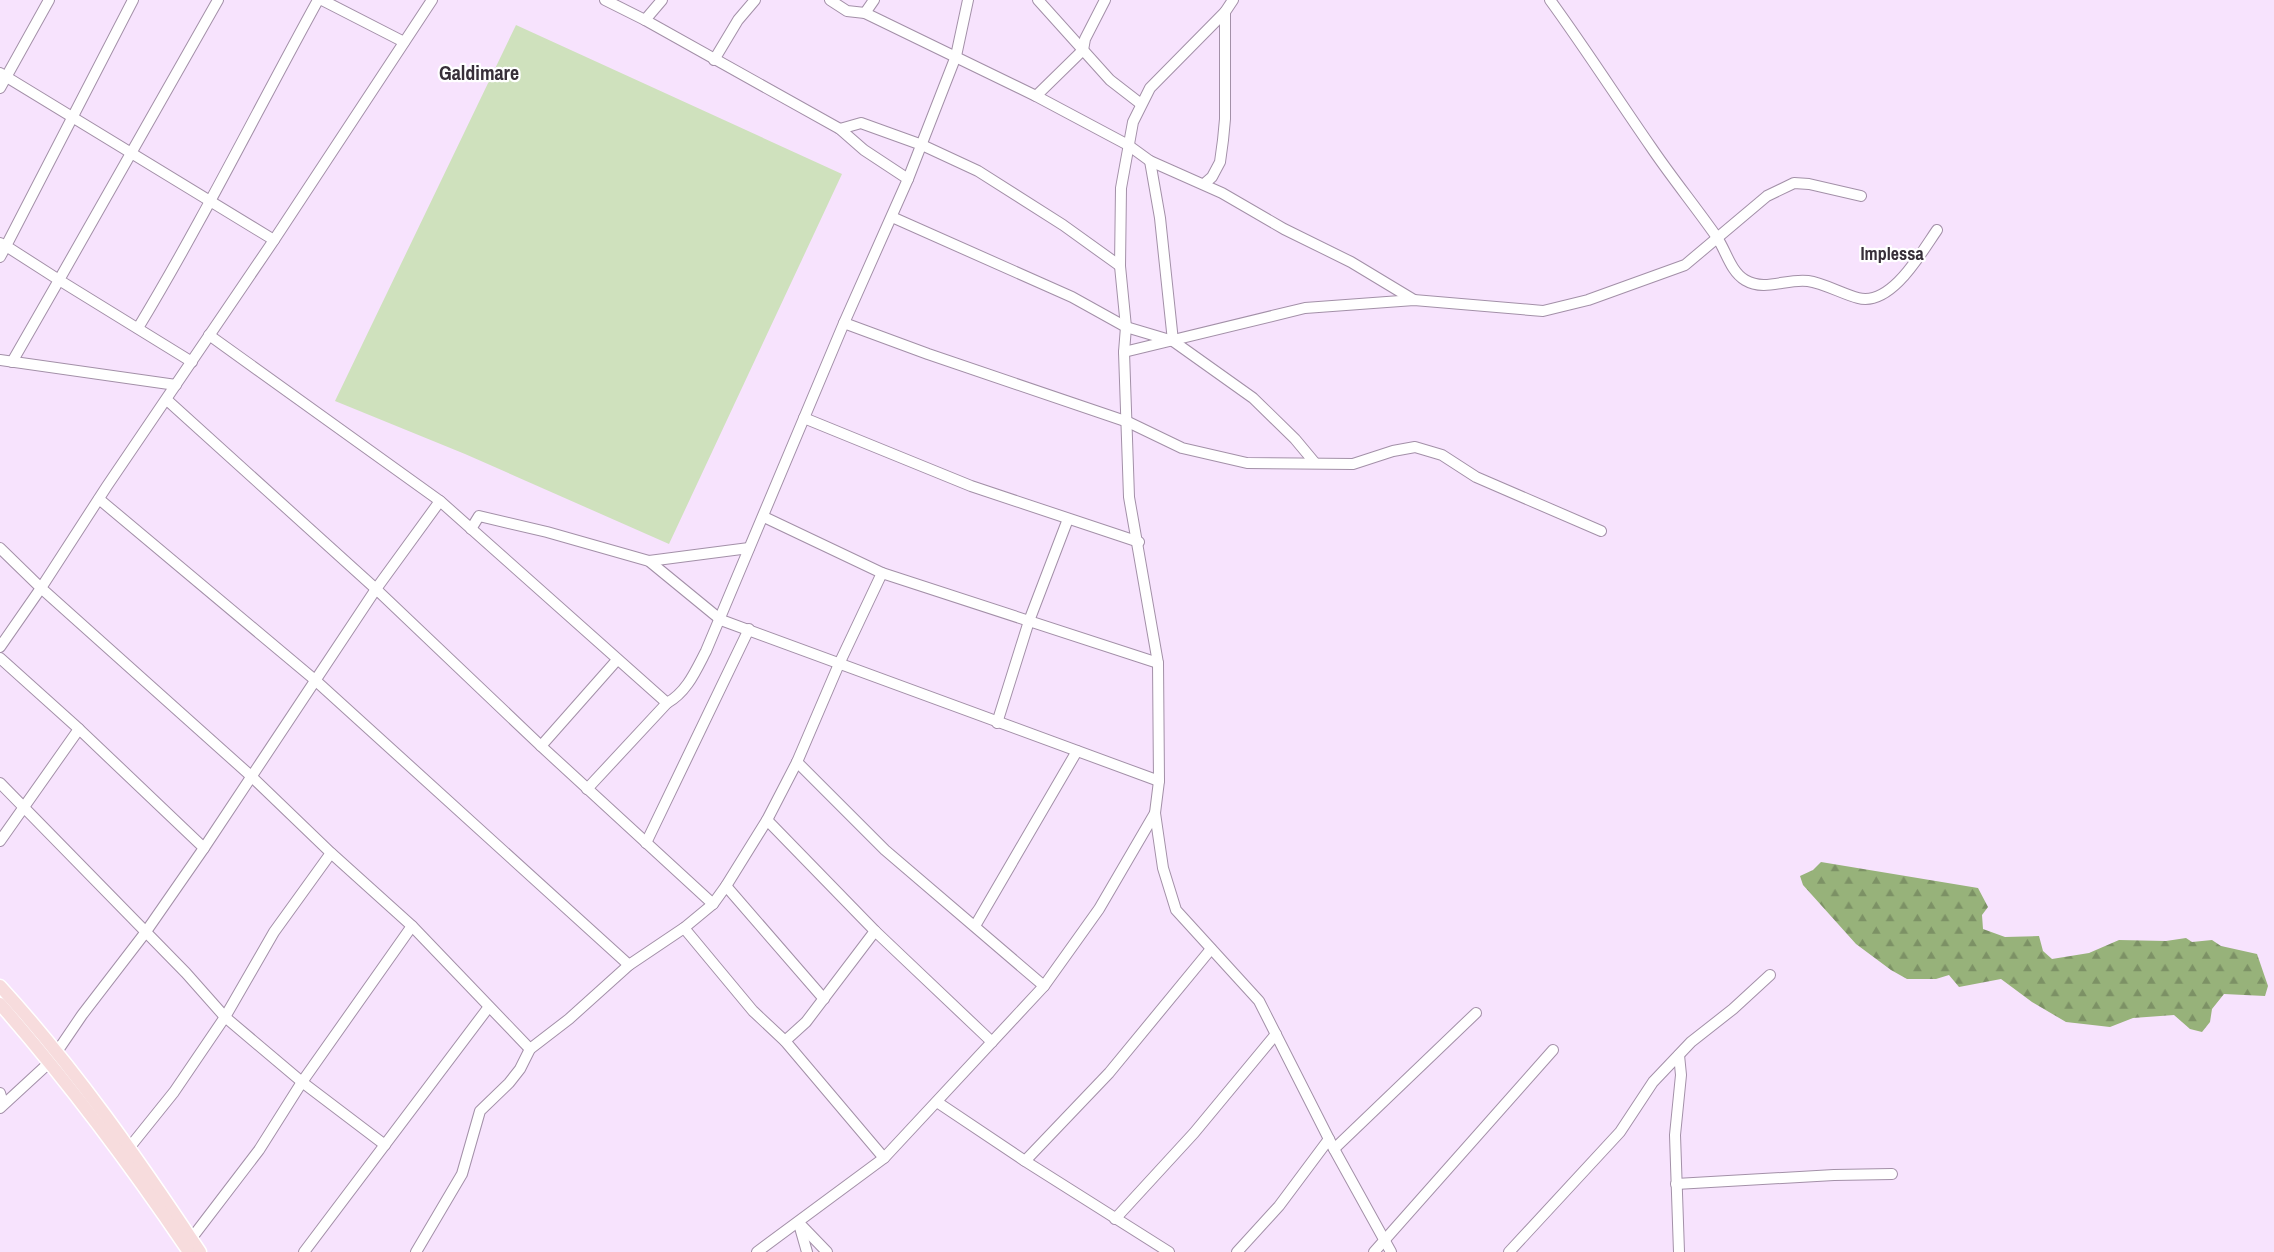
<svg xmlns="http://www.w3.org/2000/svg" width="2274" height="1252" font-family="'Archivo Narrow',sans-serif">
  <style>
    .forest { fill: url(#forest-firs) }
    .pitch { fill: #cfe1bd }
    .lines { fill: none; stroke-linecap: round; stroke-linejoin: round }
    .minor-casing { stroke: #a390a8; stroke-width: 12 }
    .major-casing { stroke: #fff; stroke-width: 15 }
    .minor { stroke: #fff; stroke-width: 10 }
    .major { stroke: #f7dcdd; stroke-width: 12 }
    .labels { text-anchor: middle; stroke-width: 4.5; stroke-linejoin: round; paint-order: stroke }
    .quarter-label { font-size: 18px; font-weight: bold; fill: #372f39; stroke: #fff }
    .district-label { font-size: 20px; font-weight: bold; fill: #372f39; stroke: #fff }
  </style>
  <defs>
    <pattern id="forest-firs" width="22" height="20" patternUnits="userSpaceOnUse" patternTransform="scale(1.25)"><rect width="22" height="20" fill="#97b27a"/><path d="M5 1l3.5 6h-7zM16 11l3.5 6h-7z" fill="#7c9165"/></pattern>
  </defs>
  <rect width="100%" height="100%" fill="#f7e3fd"/>
  <polygon class="forest" points="1821,862 1978,888 1988,907 1982,915 1983,929 2005,937 2039,936 2043,951 2052,959 2089,953 2119,940 2166,941 2186,938 2192,942 2212,940 2221,946 2257,954 2268,986 2265,996 2224,994 2212,1009 2210,1022 2202,1032 2190,1029 2174,1015 2133,1018 2110,1027 2066,1022 2032,1002 2001,979 1959,987 1949,975 1936,979 1907,979 1891,970 1856,944 1803,885 1800,876 1813,870"/>
  <polygon class="pitch" points="516,25 842,174 669,544 465,454 335,401"/>
  <g class="lines">
    <defs>
      <g id="minor">
        <polyline points="322,0 404,42"/>
        <polyline points="432,0 274,240 107,486 41,588 251,776 331,853 412,926 530,1049"/>
        <polyline points="830,0 847,11 865,13 1036,96 1128,145 1150,161 1222,193 1284,229 1351,262 1414,300"/>
        <polyline points="1038,0 1110,80 1141,104"/>
        <polyline points="1233,0 1225,12 1150,88 1133,122 1121,188 1120,266 1126,327 1124,352 1129,497 1158,663 1159,781 1155,813 1163,868 1176,910 1259,1001 1334,1149 1391,1252"/>
        <path d="M 1550,0 C 1585,48 1617,98 1651,147 C 1672,178 1695,206 1716,236 C 1726,250 1730,271 1745,280 C 1765,292 1787,278 1808,281 C 1823,283 1843,294 1858,298 C 1891,307 1921,253 1937,230"/>
        <polyline points="865,13 874,0"/>
        <polyline points="645,20 662,0"/>
        <polyline points="714,60 738,20 755,0"/>
        <polyline points="0,73 274,240"/>
        <polyline points="0,88 49,0"/>
        <polyline points="1036,96 1083,50 1085,39 1105,0"/>
        <polyline points="840,129 861,123 922,145 978,171 1063,225 1120,266"/>
        <polyline points="1150,161 1160,218 1173,341"/>
        <polyline points="908,179 956,56 968,0"/>
        <polyline points="1204,184 1212,177 1220,162 1223,140 1225,119 1225,12"/>
        <polyline points="892,217 1072,297 1126,327 1173,341 1253,398 1295,439 1315,463"/>
        <polyline points="0,243 6,246 0,257"/>
        <polyline points="844,323 928,354 1128,422 1182,448 1247,463 1353,464 1393,451 1415,447 1442,455 1476,477 1601,531"/>
        <path d="M 138,328 C 202,222 258,109 318,0"/>
        <polyline points="209,335 440,501 667,703"/>
        <polyline points="1124,352 1305,308 1414,300 1543,311 1588,300 1685,265 1767,196 1794,183 1809,184 1861,196"/>
        <polyline points="0,360 176,385"/>
        <polyline points="12,362 59,280 6,246 133,0"/>
        <polyline points="192,362 59,280 218,0"/>
        <polyline points="167,400 376,589 541,746 713,904"/>
        <polyline points="804,418 971,486 1139,542"/>
        <polyline points="99,499 315,680 629,965"/>
        <polyline points="764,517 882,573 1158,663"/>
        <polyline points="471,529 479,516 547,532 649,561 721,620 1159,781"/>
        <polyline points="0,548 41,588 0,647"/>
        <polyline points="649,561 749,548"/>
        <polyline points="0,658 79,729 204,848"/>
        <polyline points="997,723 1029,621 1068,519"/>
        <polyline points="541,746 617,660"/>
        <polyline points="797,762 885,850 1044,986"/>
        <polyline points="0,783 186,973 225,1017 302,1082 385,1145"/>
        <path d="M 587,789 L 667,703 C 687,692 696,670 706,651 L 844,323 L 908,179 L 864,150 L 840,129 L 645,20 L 605,0"/>
        <polyline points="767,820 875,931 992,1042"/>
        <polyline points="0,841 79,729"/>
        <polyline points="646,843 749,629"/>
        <polyline points="726,886 824,999"/>
        <polyline points="975,926 1077,751"/>
        <polyline points="684,928 753,1011 785,1041 884,1158"/>
        <polyline points="785,1041 806,1022 875,931"/>
        <polyline points="0,1093 3,1103"/>
        <polyline points="937,1102 1025,1161 1169,1252"/>
        <polyline points="0,1108 50,1062 82,1015 145,933 204,848 376,589 440,501"/>
        <polyline points="129,1148 174,1092 225,1017 274,932 331,853"/>
        <polyline points="1334,1149 1476,1013"/>
        <polyline points="1025,1161 1109,1073 1211,949"/>
        <polyline points="1676,1184 1834,1175 1892,1174"/>
        <polyline points="1115,1219 1194,1133 1276,1034"/>
        <polyline points="799,1223 827,1252"/>
        <polyline points="799,1224 807,1252"/>
        <polyline points="191,1239 259,1150 302,1082 412,926"/>
        <polyline points="304,1252 488,1008"/>
        <polyline points="416,1252 462,1174 480,1111 509,1083 520,1069 530,1049 569,1019 629,965 684,928 713,904 726,886 767,820 797,762 839,664 882,573"/>
        <polyline points="757,1252 884,1158 1044,986 1099,909 1155,813"/>
        <polyline points="1237,1252 1279,1206 1329,1139"/>
        <polyline points="1374,1252 1553,1050"/>
        <polyline points="1509,1252 1620,1132 1653,1082 1691,1042 1733,1009 1770,975"/>
        <polyline points="1679,1252 1675,1135 1681,1075 1679,1055"/>
      </g>
      <g id="major">
        <path d="M 0,986 C 75,1068 139,1160 200,1252"/>
        <path d="M 0,1004 C 68,1082 131,1166 189,1252"/>
      </g>
    </defs>
    <use href="#minor" class="minor-casing"/>
    <use href="#major" class="major-casing"/>
    <use href="#minor" class="minor"/>
    <use href="#major" class="major"/>
  </g>
  <g class="labels">
    <g class="quarter-label">
      <text x="1892" y="260">Implessa</text>
    </g>
    <g class="district-label">
      <text x="479" y="80">Galdimare</text>
    </g>
  </g>
</svg>
